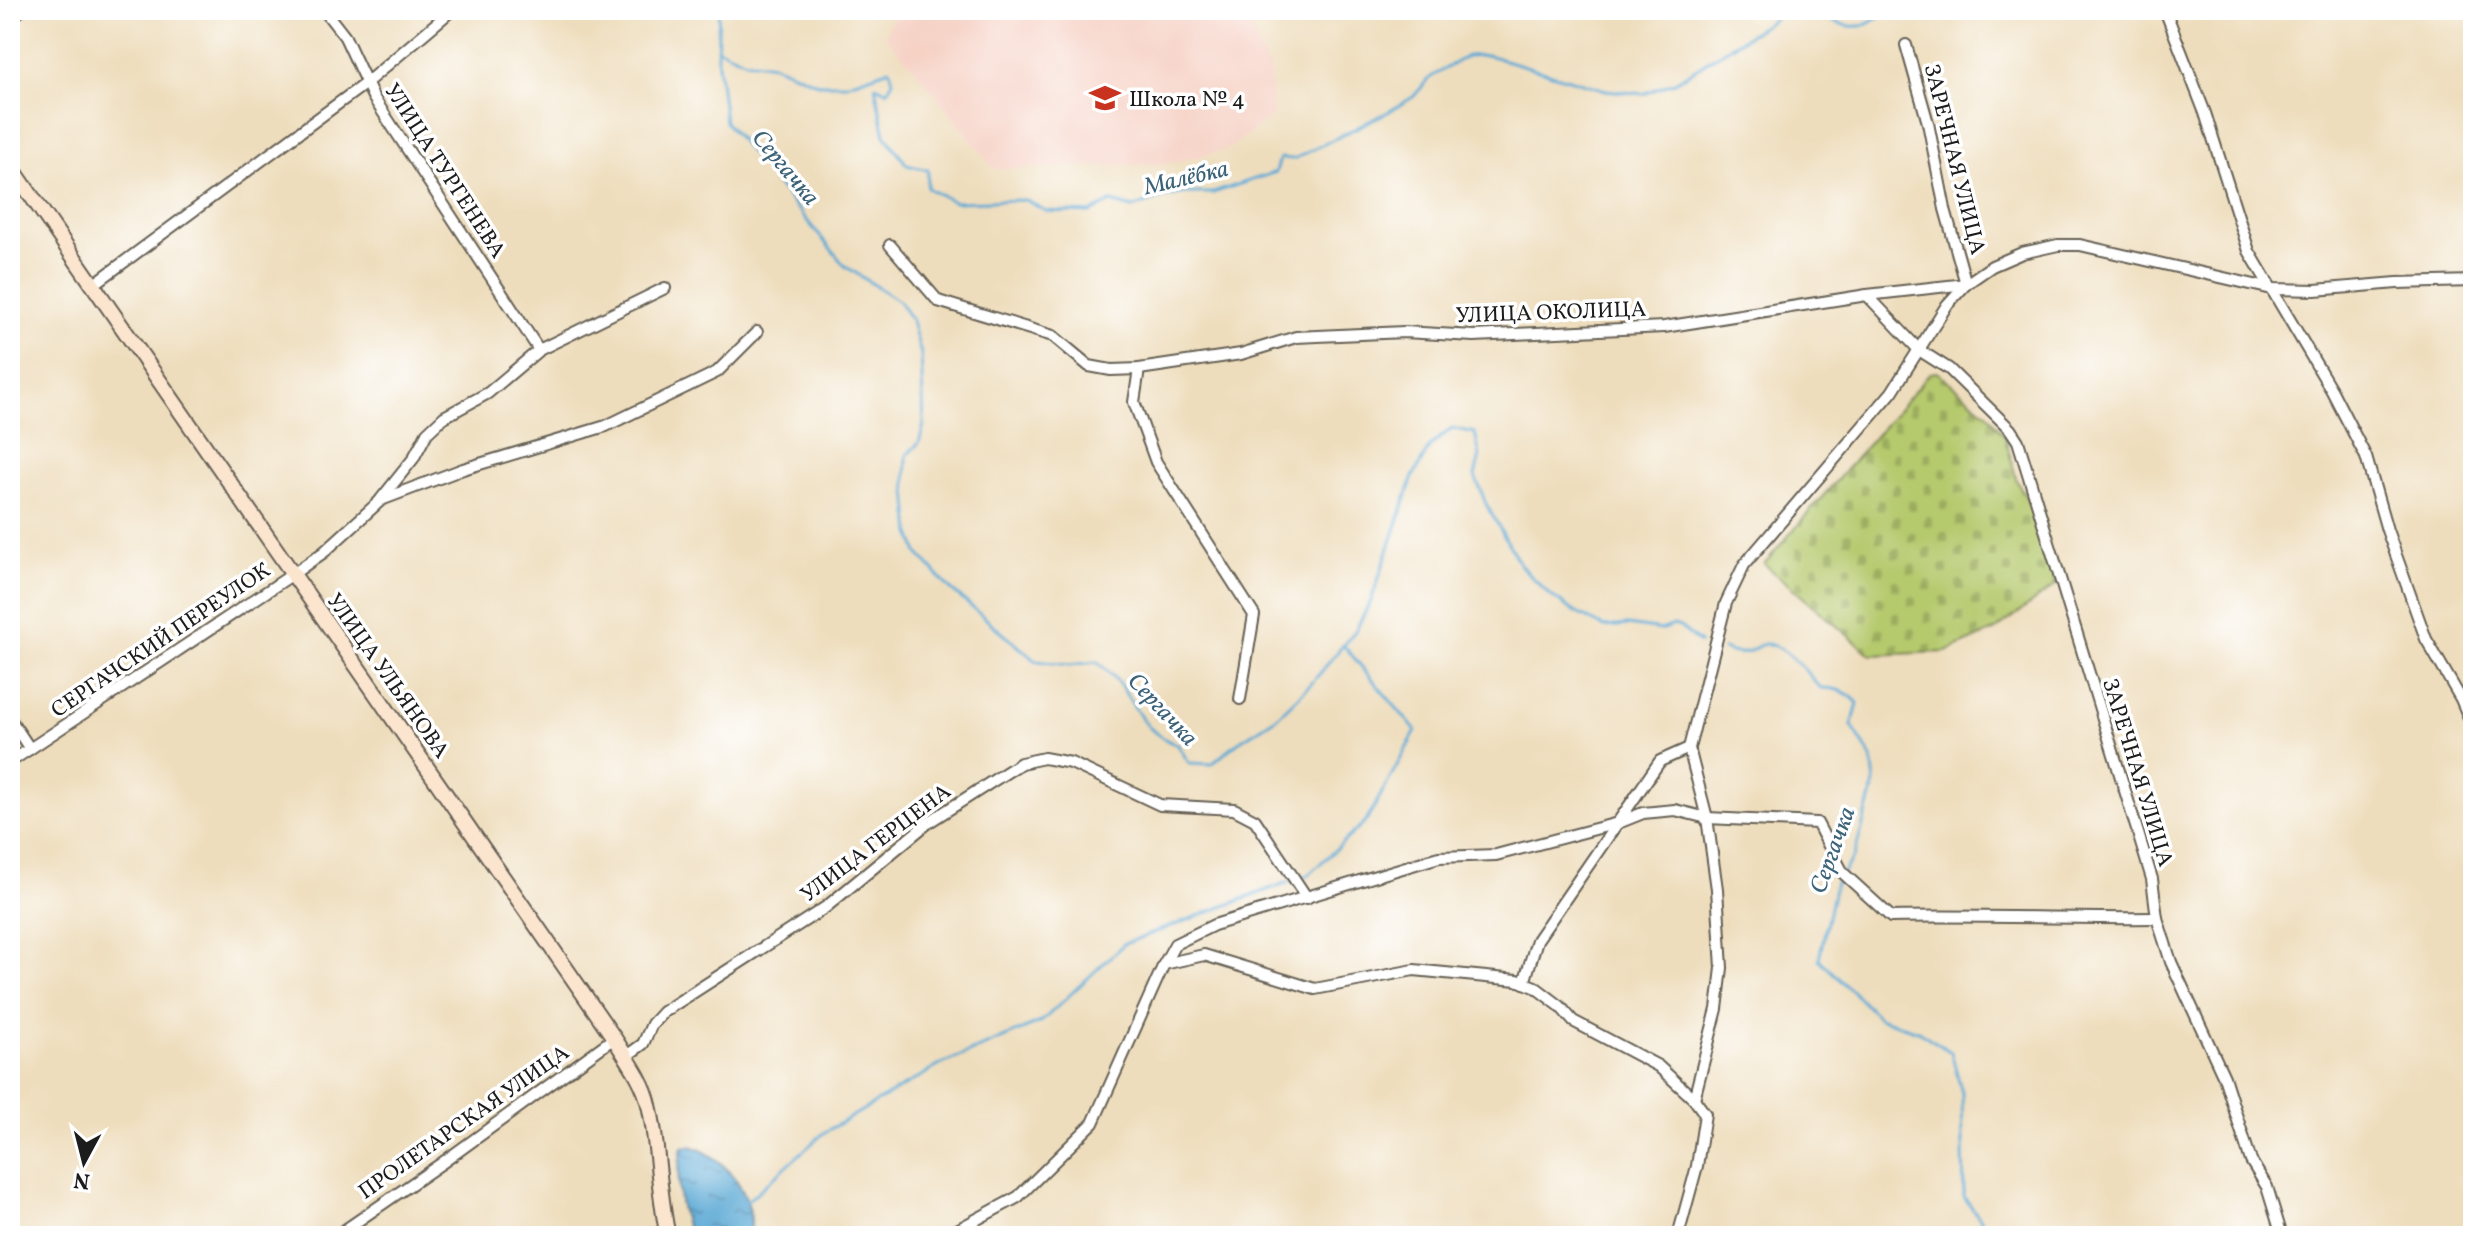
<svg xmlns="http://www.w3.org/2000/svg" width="2483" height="1246" font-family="Vollkorn,serif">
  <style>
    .built { fill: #f6d1c5 }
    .cemetery { fill: url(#cemetery-stones); stroke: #687244; stroke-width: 2 }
    .water { fill: url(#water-ripples); stroke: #3b6278; stroke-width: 2 }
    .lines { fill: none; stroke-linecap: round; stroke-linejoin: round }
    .stream { stroke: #5aa8d4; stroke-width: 3 }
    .minor-casing { stroke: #666054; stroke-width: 14 }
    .secondary-casing { stroke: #666054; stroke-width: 18 }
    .minor { stroke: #fff; stroke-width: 10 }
    .secondary { stroke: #fce5cf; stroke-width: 14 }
    .labels { text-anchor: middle; stroke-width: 7; stroke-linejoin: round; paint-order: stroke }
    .poi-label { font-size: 22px; fill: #1c1c1c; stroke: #fff; text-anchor: start }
    .street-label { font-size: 22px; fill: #1c1c1c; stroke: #fff }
    .water-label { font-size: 24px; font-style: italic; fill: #3b6278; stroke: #fff }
  </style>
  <defs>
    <pattern id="cemetery-stones" width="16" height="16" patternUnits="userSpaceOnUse" patternTransform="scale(2)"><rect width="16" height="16" fill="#b5c96d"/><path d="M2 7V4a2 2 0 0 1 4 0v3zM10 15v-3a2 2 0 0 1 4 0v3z" fill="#9bac5e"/></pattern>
    <pattern id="water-ripples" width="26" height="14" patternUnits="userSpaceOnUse" patternTransform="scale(2)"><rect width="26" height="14" fill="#5aa8d4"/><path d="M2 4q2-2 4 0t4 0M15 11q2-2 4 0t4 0" fill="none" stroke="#4a88ab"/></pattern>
  </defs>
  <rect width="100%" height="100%" fill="#fff"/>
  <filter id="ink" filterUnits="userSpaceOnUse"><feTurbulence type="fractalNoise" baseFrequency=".0125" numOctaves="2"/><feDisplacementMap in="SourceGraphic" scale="16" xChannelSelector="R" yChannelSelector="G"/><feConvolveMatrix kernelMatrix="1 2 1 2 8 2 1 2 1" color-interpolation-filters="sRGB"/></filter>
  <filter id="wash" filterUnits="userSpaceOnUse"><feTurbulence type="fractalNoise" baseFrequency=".006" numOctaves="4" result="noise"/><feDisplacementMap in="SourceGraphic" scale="32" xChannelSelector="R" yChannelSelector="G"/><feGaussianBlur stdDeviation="1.8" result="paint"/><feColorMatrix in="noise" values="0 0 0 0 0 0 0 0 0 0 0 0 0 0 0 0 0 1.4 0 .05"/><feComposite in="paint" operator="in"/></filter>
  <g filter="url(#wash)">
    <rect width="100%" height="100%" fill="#eeddbc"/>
    <polygon class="built" points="914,10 1242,10 1269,68 1273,115 1227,150 1166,164 994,169 925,81 885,36 891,21"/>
    <polygon class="cemetery" points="1937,372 1987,413 2005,437 2017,481 2030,504 2057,584 1996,630 1946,652 1871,655 1764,564 1930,373"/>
    <path class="water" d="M 691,1146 C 727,1158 757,1198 750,1236 L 690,1236 C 677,1205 676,1179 682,1147 Z"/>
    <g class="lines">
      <g class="stream">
        <path d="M 719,10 L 717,56 L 725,122 L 845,266 L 899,301 L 912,321 L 921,354 L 924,425 L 919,443 L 907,455 L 906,480 L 911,533 L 918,553 L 949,588 L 1036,661 L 1069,665 L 1097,662 C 1103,668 1111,673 1116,680 C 1138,707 1141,732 1178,745 L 1189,763 L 1212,764 L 1237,743 L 1276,718 L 1311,684 L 1355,631 L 1371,601 L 1413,477 L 1430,446 L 1452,428 L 1475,433 L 1480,456 L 1475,476 L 1486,504 L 1521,566 L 1550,595 L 1575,612 L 1604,627 L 1628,625 L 1661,630 L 1674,625 L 1680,627 L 1700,643"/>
        <path d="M 1807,10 C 1837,23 1861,39 1885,10"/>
        <polyline points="717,48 746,61 774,65 819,84 846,84 890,69 893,81 887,91 875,86 885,135 907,165 928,170 927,188 954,202 1025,200 1046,211 1090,213 1111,202 1133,208 1161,198 1184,193 1213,193 1276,172 1280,158 1294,159 1388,112 1413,97 1431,77 1467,56 1488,55 1606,90 1643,94 1675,82 1788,10"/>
        <path d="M 1723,649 C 1731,652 1739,655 1748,652 C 1755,649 1759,644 1766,644 C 1784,644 1810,676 1821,688 C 1836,688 1847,691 1858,703 L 1852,726 L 1872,758 L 1875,783 L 1854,856 L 1835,884 L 1819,959 L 1879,1018 L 1918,1031 L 1951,1052 L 1962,1093 L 1964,1197 L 1993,1236"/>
        <polyline points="1298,879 1307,876 1367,820 1416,731 1344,646"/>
        <polyline points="746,1202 825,1132 942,1064 1041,1022 1124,944 1291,881"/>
      </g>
    </g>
  </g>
  <g filter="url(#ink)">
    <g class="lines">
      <defs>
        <g id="minor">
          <polyline points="324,10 345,37 373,97 539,350"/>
          <polyline points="2165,10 2205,113 2249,251 2332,391 2366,457 2387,530 2426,639 2461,699 2473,727"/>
          <polyline points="10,19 21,10"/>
          <polyline points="1906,45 1928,123 1945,209 1966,284"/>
          <polyline points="890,245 938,301 1053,336 1089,366 1111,370 1139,369 1241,354 1296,337 1404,332 1474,336 1664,327 1867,295 1966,284"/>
          <polyline points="93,285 366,83 452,10"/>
          <polyline points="1867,295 1919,350 1949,369 2010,429 2018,441 2152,879 2157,918 2171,962 2224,1077 2251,1161 2267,1187 2282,1236"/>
          <polyline points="1139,369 1134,402 1156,462 1254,615 1240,699"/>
          <polyline points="381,499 413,459 427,433 444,417 488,393 539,350 665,288"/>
          <polyline points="10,719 30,749"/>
          <polyline points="10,762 293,574 324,552 381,500 463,469 606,426 717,372 757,332"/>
          <path d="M 1164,964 L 1175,944 L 1214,925 L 1439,857 L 1496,855 L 1618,823 L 1643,813 L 1675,810 L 1707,818 L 1817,823 L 1843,873 L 1891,917 C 1980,915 2068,919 2157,918"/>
          <polyline points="1524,983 1537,940 1660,761 1689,748"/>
          <polyline points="625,1057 643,1044 652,1024 663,1012 826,907 929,822 1021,763 1044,758 1071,763 1160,805 1234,809 1255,820 1307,898"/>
          <polyline points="1694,1099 1717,1009 1722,968 1717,889 1707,818 1689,748 1726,603 1744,565 1892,392 1947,305 1966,284 1992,266 2022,253 2058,245 2080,245 2272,289 2315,290 2397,283 2473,281"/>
          <polyline points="336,1236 442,1163 614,1038"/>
          <polyline points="946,1236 1018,1197 1093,1123 1164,964 1204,955 1315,989 1414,970 1517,980 1535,987 1560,1006 1573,1021 1658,1066 1694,1099 1705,1114 1697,1166 1678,1236"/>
        </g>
        <path id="secondary" d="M 10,165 L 614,1038 C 627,1059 644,1081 649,1105 C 659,1148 658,1193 668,1236"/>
      </defs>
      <use href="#minor" class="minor-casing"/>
      <use href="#secondary" class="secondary-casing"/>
      <use href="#minor" class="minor"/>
      <use href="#secondary" class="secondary"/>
    </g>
  </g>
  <defs>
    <symbol id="school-bare" viewBox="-9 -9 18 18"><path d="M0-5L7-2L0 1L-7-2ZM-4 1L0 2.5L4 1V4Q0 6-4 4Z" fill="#c8321e" stroke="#fff" stroke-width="2.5" paint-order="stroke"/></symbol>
  </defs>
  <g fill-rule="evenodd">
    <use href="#school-bare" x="1083" y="76" width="44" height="44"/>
  </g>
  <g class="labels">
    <g class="poi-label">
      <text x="1129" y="106">Школа № 4</text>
    </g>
    <g class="street-label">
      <text transform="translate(1956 159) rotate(76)" y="8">ЗАРЕЧНАЯ УЛИЦА</text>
      <text transform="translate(446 170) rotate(57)" y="8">УЛИЦА ТУРГЕНЕВА</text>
      <text transform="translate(1551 311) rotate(-2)" y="8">УЛИЦА ОКОЛИЦА</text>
      <text transform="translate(160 639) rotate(-34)" y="8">СЕРГАЧСКИЙ ПЕРЕУЛОК</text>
      <text transform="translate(389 675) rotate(55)" y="8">УЛИЦА УЛЬЯНОВА</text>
      <text transform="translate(2139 772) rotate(73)" y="8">ЗАРЕЧНАЯ УЛИЦА</text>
      <text transform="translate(875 842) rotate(-37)" y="8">УЛИЦА ГЕРЦЕНА</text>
      <text transform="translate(463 1121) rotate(-35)" y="8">ПРОЛЕТАРСКАЯ УЛИЦА</text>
    </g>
    <g class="water-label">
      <text transform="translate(786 167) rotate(50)" y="8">Сергачка</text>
      <text transform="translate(1186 177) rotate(-13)" y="8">Малёбка</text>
      <text transform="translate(1163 709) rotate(47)" y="8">Сергачка</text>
      <text transform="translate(1832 850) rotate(-70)" y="8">Сергачка</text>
    </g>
  </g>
  <rect width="2483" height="1246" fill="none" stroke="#fff" stroke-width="40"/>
  <g transform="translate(84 1162) rotate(187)" stroke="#ffffff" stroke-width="6" paint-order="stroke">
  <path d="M0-6L14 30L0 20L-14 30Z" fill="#1c1c1c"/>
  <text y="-12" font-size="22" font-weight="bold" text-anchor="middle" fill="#1c1c1c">N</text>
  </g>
</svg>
